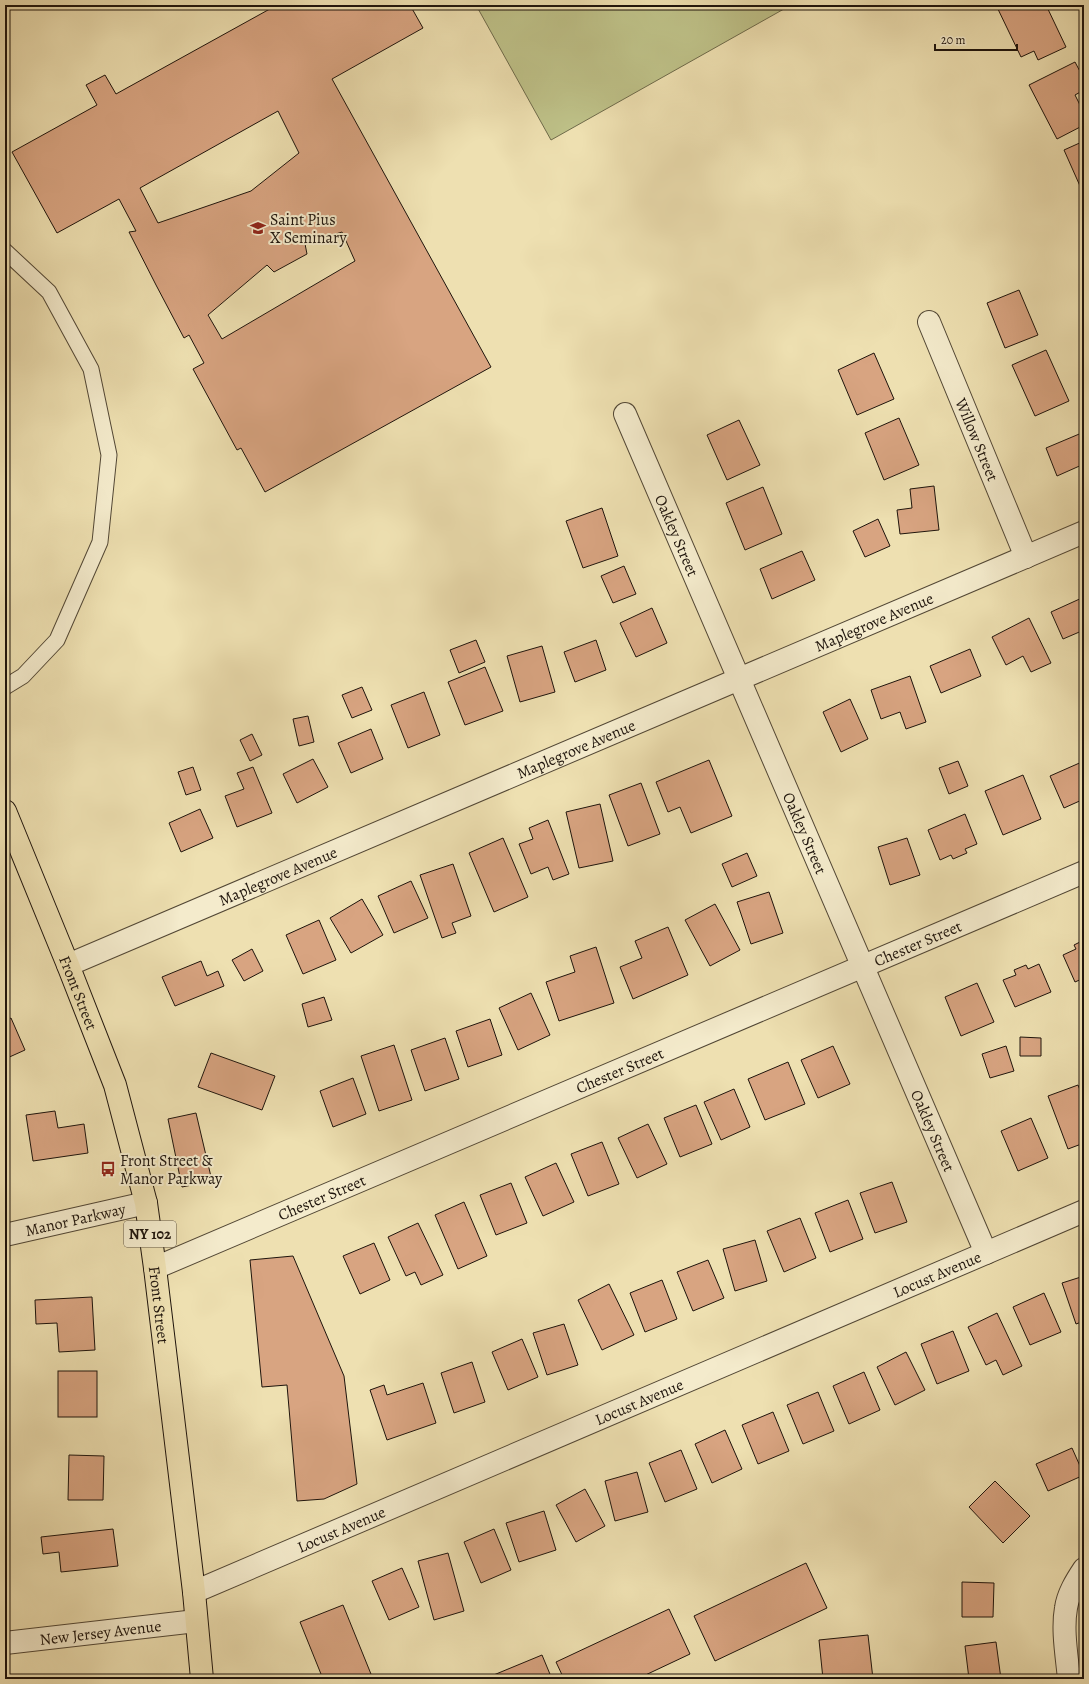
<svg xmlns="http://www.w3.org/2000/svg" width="1089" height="1684" font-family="Alegreya,serif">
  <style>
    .grass { fill: #bec188; stroke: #6e6a4a }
    .building { fill: #d8a481; stroke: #1e140c; fill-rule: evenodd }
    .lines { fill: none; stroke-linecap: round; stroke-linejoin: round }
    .lane-casing { stroke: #524735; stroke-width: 17 }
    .street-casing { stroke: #524735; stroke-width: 24 }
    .primary-casing { stroke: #1e140c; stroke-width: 24 }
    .lane { stroke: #f4ebcc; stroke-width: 15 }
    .street { stroke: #f4ebcc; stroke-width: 22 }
    .primary { stroke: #eee0b1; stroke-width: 22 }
    .labels { text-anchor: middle; stroke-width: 4; stroke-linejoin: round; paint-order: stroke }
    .shield { fill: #f4ebcc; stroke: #5e5446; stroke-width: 1 }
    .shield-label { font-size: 15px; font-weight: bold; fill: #1e140c }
    .poi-label { font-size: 16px; fill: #1e140c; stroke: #f4ebcc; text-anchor: start }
    .street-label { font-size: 16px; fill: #1e140c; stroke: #f4ebcc }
  </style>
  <rect width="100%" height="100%" fill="#eee0b1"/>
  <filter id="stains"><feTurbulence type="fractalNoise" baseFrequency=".005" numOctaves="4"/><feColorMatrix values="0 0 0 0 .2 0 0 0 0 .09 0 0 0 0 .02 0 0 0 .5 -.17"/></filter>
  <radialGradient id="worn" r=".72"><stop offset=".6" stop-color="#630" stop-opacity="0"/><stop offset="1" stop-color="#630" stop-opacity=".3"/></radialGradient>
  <polygon class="grass" points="476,5 791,5 551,140"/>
  <g class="building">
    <path d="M 277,5 L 410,5 L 423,28 L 332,79 L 491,367 L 265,492 L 241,448 L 237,450 L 193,369 L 204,363 L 189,335 L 184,338 L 156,285 L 129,232 L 136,231 L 119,199 L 57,233 L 12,152 L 97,105 L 86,85 L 105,75 L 116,94 ZM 278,111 L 299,153 L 251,191 L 158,223 L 140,188 ZM 342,232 L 355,261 L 222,339 L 208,315 L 267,265 L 274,272 L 307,254 L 305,244 Z"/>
    <polygon points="996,5 1046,5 1066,47 1038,60 1034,51 1021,57"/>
    <polygon points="1075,62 1084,79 1084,90 1075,95 1084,113 1084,125 1057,139 1029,85"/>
    <polygon points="1084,141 1084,195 1064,150"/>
    <polygon points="1019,290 1038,335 1005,348 987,303"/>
    <polygon points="1046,350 1069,401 1035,416 1012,365"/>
    <polygon points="874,353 894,399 857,415 838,370"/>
    <polygon points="899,418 919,465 884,480 865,433"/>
    <polygon points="739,420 760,465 727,480 707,435"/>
    <polygon points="1084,432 1084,464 1057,476 1046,448"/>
    <polygon points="934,486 939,530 900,534 897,510 912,508 910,489"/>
    <polygon points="763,487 782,534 745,550 726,503"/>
    <polygon points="602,508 618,556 583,568 566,521"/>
    <polygon points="878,519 890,546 865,557 853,531"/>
    <polygon points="802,551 815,580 772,599 760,569"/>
    <polygon points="624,566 636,594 613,603 601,576"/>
    <polygon points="1084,597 1084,630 1063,639 1051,612"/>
    <polygon points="652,608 667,643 636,657 620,623"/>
    <polygon points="1029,618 1051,663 1031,672 1023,656 1006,665 992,637"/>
    <polygon points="476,640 485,662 459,673 450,650"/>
    <polygon points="596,640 606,670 575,682 564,652"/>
    <polygon points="542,646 555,692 520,702 507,656"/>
    <polygon points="970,649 981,676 941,693 930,666"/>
    <polygon points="485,667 503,711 465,725 448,682"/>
    <polygon points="910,676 926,722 906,729 900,712 881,719 871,690"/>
    <polygon points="362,687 372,710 352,718 342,695"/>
    <polygon points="424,692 440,735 408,748 391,705"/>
    <polygon points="850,699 868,739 841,752 823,712"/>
    <polygon points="308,716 314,742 299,746 293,719"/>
    <polygon points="371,729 383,759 351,773 338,743"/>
    <polygon points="252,734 262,755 250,761 240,740"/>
    <polygon points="313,759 328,787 297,803 283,774"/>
    <polygon points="709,760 732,816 691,833 680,807 668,812 656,782"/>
    <polygon points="958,761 968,786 949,794 939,768"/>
    <polygon points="1084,761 1084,799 1064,808 1050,776"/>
    <polygon points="193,767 201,790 186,795 178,772"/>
    <polygon points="253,767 272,813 237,827 225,796 244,789 237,773"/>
    <polygon points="1023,775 1041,819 1003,835 985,791"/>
    <polygon points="641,783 660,834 628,846 609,795"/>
    <polygon points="600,804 613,861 579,868 566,812"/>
    <polygon points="200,809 213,838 181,852 169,823"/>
    <polygon points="965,814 977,844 965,849 967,853 953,859 951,855 940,860 928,830"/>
    <polygon points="548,820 569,874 553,880 548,867 531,874 519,844 533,839 529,828"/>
    <polygon points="503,838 528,897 494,912 469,853"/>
    <polygon points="907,838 920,875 890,885 878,847"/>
    <polygon points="747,853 757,876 732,887 722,864"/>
    <polygon points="453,864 471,916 452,923 456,933 442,938 420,875"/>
    <polygon points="411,881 428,918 394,933 378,896"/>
    <polygon points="769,892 783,933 751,944 737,902"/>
    <polygon points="362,899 383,935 351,953 330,918"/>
    <polygon points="715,904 740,950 710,966 685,920"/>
    <polygon points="319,920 336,960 303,974 286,935"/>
    <polygon points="668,927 688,975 633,999 620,967 642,958 635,941"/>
    <polygon points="1084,940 1084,978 1075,982 1063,955 1076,949 1074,945"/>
    <polygon points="596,947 614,1003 559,1021 546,982 575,972 570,956"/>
    <polygon points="252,949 263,971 244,981 232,960"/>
    <polygon points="201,961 207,976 218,971 224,986 175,1006 162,977"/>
    <polygon points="1039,964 1051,992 1015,1007 1003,980 1016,975 1014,970 1026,965 1028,969"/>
    <polygon points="977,983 994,1022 961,1036 945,997"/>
    <polygon points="531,993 550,1035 518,1050 499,1008"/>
    <polygon points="324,997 332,1020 308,1027 302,1004"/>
    <polygon points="11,1018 25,1050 5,1059 5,1021"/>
    <polygon points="490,1019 502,1055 468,1067 456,1031"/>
    <polygon points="1020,1037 1041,1038 1041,1056 1020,1056"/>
    <polygon points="445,1038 459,1079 425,1091 411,1050"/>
    <polygon points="394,1045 412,1100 379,1111 361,1056"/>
    <polygon points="833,1046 850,1084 818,1098 801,1060"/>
    <polygon points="1006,1046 1014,1071 990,1078 982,1054"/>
    <polygon points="211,1053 275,1076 262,1110 198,1087"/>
    <polygon points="788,1062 805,1104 765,1120 748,1079"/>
    <polygon points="353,1078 366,1114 333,1127 320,1091"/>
    <polygon points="1078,1085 1084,1100 1084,1143 1068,1149 1048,1096"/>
    <polygon points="734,1089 750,1127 721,1140 704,1102"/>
    <polygon points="696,1105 712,1144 680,1157 664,1118"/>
    <polygon points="55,1111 58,1128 84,1124 88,1153 33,1161 26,1115"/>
    <polygon points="196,1113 212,1181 182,1187 168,1119"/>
    <polygon points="1031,1118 1048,1158 1018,1171 1001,1131"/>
    <polygon points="648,1124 667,1164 637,1178 618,1138"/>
    <polygon points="602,1142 619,1184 588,1196 571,1154"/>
    <polygon points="556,1163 574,1202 543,1216 525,1177"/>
    <polygon points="892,1182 907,1222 875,1233 860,1193"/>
    <polygon points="511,1183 527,1223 496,1235 480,1195"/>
    <polygon points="848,1200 863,1239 830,1252 815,1213"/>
    <polygon points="464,1202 487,1256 458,1269 435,1215"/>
    <polygon points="800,1218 816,1258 784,1272 767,1231"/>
    <polygon points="418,1223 443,1275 421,1285 415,1272 406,1276 388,1237"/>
    <polygon points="755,1240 767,1281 735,1291 723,1249"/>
    <polygon points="374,1243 390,1280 360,1294 343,1256"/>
    <polygon points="293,1256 344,1376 357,1484 324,1499 297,1501 287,1385 262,1387 250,1260"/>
    <polygon points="708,1260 724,1298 693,1311 677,1272"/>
    <polygon points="1084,1276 1084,1321 1076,1324 1062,1283"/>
    <polygon points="662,1280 677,1319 645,1332 630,1293"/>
    <polygon points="609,1284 634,1335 602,1350 578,1300"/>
    <polygon points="1044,1293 1061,1332 1030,1345 1013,1307"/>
    <polygon points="92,1297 95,1350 59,1352 57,1323 36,1324 35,1300"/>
    <polygon points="997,1313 1022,1366 1003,1375 996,1360 986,1365 968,1327"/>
    <polygon points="564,1324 578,1365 547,1375 533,1333"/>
    <polygon points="953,1331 969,1371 937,1384 921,1344"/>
    <polygon points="522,1339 538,1377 508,1390 492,1352"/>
    <polygon points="906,1352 925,1390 895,1405 877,1367"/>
    <polygon points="472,1362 485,1402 454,1413 441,1373"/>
    <rect x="58" y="1371" width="39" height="46"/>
    <polygon points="864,1372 880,1410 849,1424 833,1386"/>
    <polygon points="423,1383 436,1423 387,1440 370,1390 384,1385 387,1395"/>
    <polygon points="818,1392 834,1431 803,1444 787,1405"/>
    <polygon points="773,1412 789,1451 758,1464 742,1425"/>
    <polygon points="725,1430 742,1469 712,1483 695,1444"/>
    <polygon points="1072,1448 1084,1475 1048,1491 1036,1464"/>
    <polygon points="681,1450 697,1489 665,1502 649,1463"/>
    <polygon points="69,1455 104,1456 103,1500 68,1500"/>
    <polygon points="637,1472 648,1512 615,1521 605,1481"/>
    <polygon points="995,1481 1030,1516 1003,1543 969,1507"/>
    <polygon points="585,1489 605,1526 576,1542 556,1505"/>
    <polygon points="544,1511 556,1550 519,1562 506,1523"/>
    <polygon points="113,1529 118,1566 61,1572 59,1552 43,1554 41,1537"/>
    <polygon points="494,1529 511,1570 481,1583 464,1542"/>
    <polygon points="448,1553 464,1611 434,1620 418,1561"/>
    <polygon points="806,1563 827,1608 715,1661 694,1616"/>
    <polygon points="402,1568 419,1607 389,1620 372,1581"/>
    <polygon points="962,1582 994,1583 993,1617 962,1617"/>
    <polygon points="343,1605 373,1679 323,1679 300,1622"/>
    <polygon points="669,1609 690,1654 637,1679 564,1679 556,1662"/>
    <polygon points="868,1635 873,1679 823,1679 819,1640"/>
    <polygon points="996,1642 1001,1679 969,1679 965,1646"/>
    <polygon points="542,1655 552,1679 484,1679"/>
  </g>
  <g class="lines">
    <defs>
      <polyline id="lane" points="5,251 49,292 91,369 109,455 100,542 57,640 23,676 5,687"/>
      <g id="street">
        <path id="s1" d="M 929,322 L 1026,557"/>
        <path id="s2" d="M 625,414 L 986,1253"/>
        <path id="s3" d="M 68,965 L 1084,532"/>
        <path id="s4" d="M 5,1235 L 146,1203"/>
        <path id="s5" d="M 155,1268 L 1084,872"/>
        <path id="s6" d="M 194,1592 L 1084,1211"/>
        <path id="s7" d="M 5,1643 L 196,1621"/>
        <path d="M 1069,1679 C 1067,1657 1062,1630 1066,1608 C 1068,1594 1076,1581 1084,1569"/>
      </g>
      <g id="primary">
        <path id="s8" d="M 5,811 L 68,965 L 115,1085 L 146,1203 L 155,1268 L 194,1592 L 202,1679"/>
      </g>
    </defs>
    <use href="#lane" class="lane-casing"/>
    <use href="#street" class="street-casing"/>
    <use href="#primary" class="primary-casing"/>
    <use href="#lane" class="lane"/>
    <use href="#street" class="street"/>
    <use href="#primary" class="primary"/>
  </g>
  <defs>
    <symbol id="school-bare" viewBox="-9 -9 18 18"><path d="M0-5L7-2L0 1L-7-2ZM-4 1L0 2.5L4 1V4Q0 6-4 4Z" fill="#8f2418" stroke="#f4ebcc" stroke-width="2.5" paint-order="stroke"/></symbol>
    <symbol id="bus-bare" viewBox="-9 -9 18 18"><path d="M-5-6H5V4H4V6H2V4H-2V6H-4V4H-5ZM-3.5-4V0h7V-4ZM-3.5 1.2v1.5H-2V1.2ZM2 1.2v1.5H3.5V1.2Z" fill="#8f2418" stroke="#f4ebcc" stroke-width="2.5" paint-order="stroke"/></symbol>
  </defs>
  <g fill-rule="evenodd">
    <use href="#school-bare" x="247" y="217" width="22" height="22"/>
    <use href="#bus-bare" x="97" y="1158" width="22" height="22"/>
  </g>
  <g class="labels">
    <rect class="shield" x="124" y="1221" width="52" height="26" rx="3"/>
    <g class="shield-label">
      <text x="150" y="1239">NY 102</text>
    </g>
    <g class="poi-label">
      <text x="270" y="225">Saint Pius<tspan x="270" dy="18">X Seminary</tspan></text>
      <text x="120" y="1166">Front Street &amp;<tspan x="120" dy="18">Manor Parkway</tspan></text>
    </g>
    <g class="street-label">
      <text dy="6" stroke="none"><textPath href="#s1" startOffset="127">Willow Street</textPath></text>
      <text dy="6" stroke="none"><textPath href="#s2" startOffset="132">Oakley Street</textPath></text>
      <text dy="6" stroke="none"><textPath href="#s3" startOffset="876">Maplegrove Avenue</textPath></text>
      <text dy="6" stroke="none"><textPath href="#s3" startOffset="552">Maplegrove Avenue</textPath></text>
      <text dy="6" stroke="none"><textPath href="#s2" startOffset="456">Oakley Street</textPath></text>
      <text dy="6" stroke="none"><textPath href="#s3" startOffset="228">Maplegrove Avenue</textPath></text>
      <text dy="6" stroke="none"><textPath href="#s5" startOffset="829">Chester Street</textPath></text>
      <text dy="6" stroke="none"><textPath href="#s8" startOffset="196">Front Street</textPath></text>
      <text dy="6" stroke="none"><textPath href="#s5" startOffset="505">Chester Street</textPath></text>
      <text dy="6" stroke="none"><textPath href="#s2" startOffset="780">Oakley Street</textPath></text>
      <text dy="6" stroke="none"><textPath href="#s5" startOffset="181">Chester Street</textPath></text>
      <text dy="6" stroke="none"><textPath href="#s4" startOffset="72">Manor Parkway</textPath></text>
      <text dy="6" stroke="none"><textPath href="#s6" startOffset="808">Locust Avenue</textPath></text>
      <text dy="6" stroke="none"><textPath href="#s8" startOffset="520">Front Street</textPath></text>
      <text dy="6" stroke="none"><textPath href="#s6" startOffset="484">Locust Avenue</textPath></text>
      <text dy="6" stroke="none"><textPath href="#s6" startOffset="160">Locust Avenue</textPath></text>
      <text dy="6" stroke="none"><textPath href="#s7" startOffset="96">New Jersey Avenue</textPath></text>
    </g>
  </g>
  <rect width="1089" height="1684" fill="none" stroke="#eee0b1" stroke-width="20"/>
  <rect x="6" y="6" width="1077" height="1672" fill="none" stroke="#1e140c" stroke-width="2"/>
  <rect x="10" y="10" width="1069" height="1664" fill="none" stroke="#1e140c"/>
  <path d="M935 44v6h82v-6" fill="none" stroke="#1e140c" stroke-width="2"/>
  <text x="941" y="44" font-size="12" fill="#1e140c" stroke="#f4ebcc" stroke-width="3" paint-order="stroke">20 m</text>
  <rect width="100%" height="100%" filter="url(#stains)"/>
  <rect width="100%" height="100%" fill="url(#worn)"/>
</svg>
